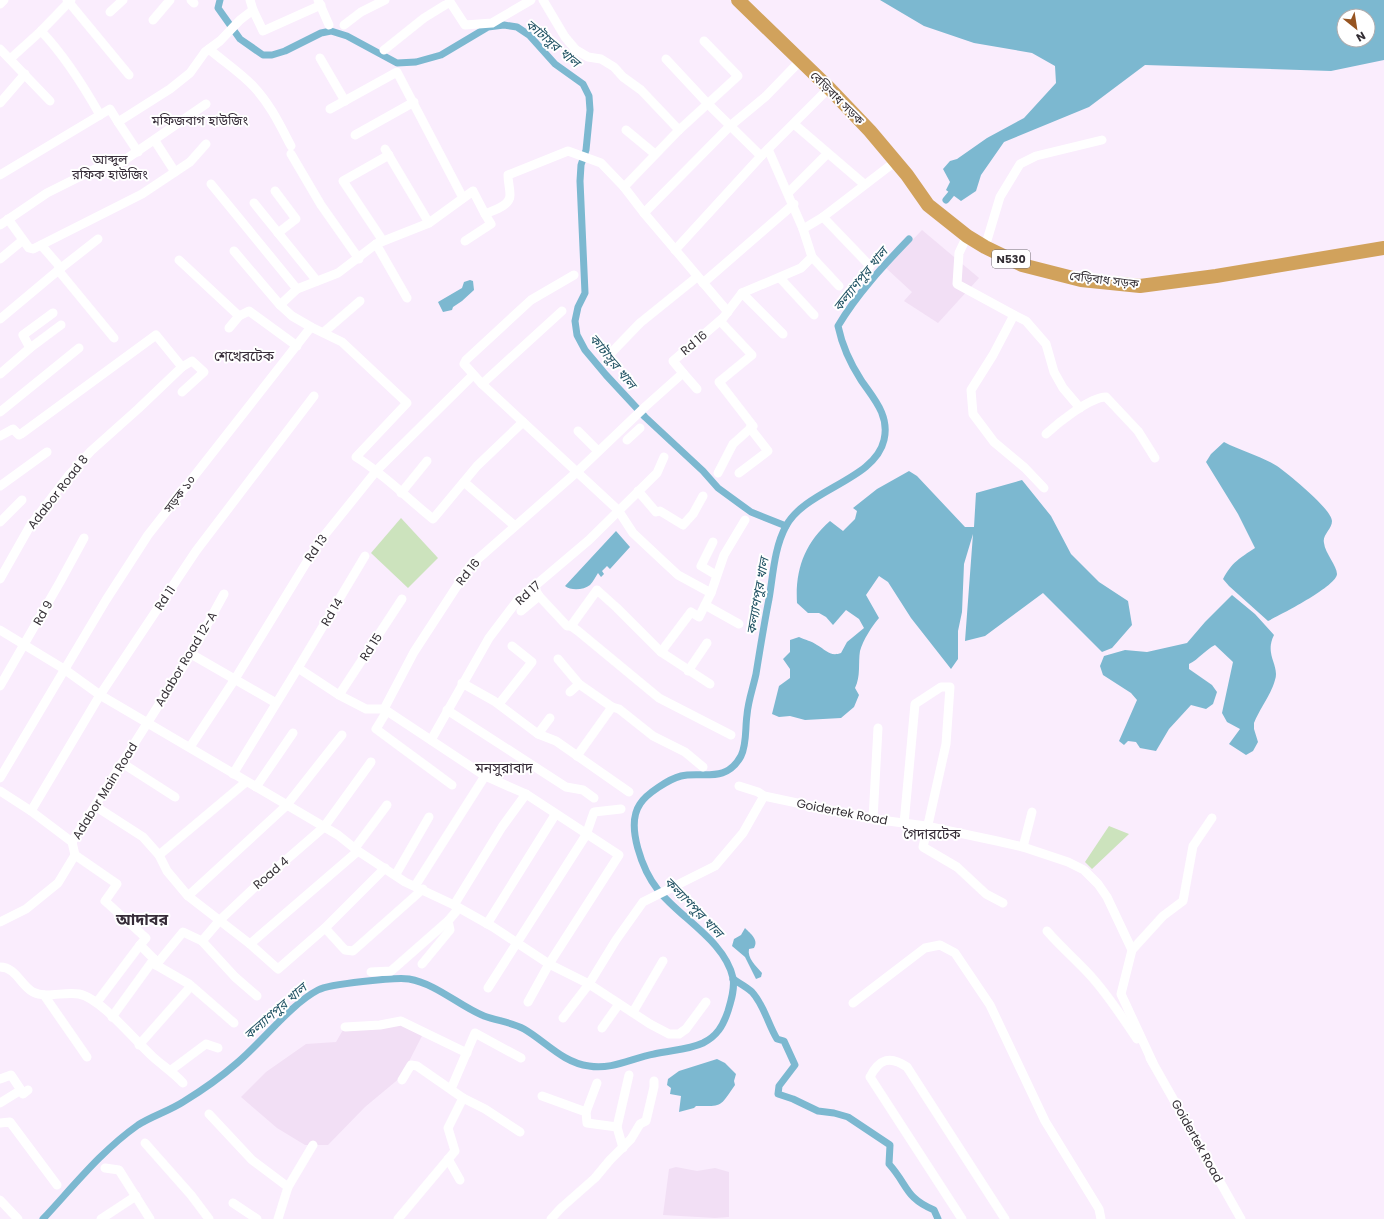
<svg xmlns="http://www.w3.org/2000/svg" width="1384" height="1219" font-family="Poppins,'Noto Sans Bengali',sans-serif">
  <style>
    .built { fill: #f2dff5 }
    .green { fill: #cce3bd }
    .water { fill: #7cb8d0; fill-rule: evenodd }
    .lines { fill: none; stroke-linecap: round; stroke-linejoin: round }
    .canal { stroke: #7cb8d0; stroke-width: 7 }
    .minor { stroke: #fff; stroke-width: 9 }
    .highway { stroke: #d1a25c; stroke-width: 14 }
    .labels { text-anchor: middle; stroke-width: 4; stroke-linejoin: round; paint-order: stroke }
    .shield { fill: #fff; stroke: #716d72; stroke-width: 1 }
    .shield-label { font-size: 11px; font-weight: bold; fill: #342f35 }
    .street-label { font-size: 12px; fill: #342f35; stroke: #fff }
    .water-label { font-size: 13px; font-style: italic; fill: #1f5162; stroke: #fff }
    .neighbourhood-label { font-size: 13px; fill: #362c38; stroke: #fff }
    .quarter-label { font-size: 14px; fill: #362c38; stroke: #fff }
    .district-label { font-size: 16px; font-weight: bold; fill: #362c38; stroke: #fff }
  </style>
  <rect width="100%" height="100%" fill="#faedfd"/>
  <g class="built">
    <polygon points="922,230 979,278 938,323 904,301 912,292 886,268"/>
    <polygon points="399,1023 423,1034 401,1077 365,1107 328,1145 305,1145 277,1128 241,1097 266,1072 306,1044 336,1042 343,1030"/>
    <polygon points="676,1167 697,1171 715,1168 729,1172 729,1217 715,1218 663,1215 669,1169"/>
  </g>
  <g class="green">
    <polygon points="401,518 438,558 408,588 371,553"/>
    <polygon points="1109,826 1129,834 1092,869 1085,862"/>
  </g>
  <g class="water">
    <path d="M 880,0 L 1384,0 L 1384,60 L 1331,71 L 1145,65 L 1089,107 L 1004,142 L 981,175 L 976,191 L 961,201 L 946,190 L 950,182 L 943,169 L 950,161 L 957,159 L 987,138 L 1024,118 L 1056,83 L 1055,66 L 1032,53 L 974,43 L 924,26 ZM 1344,16 L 1368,16 L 1368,40 L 1344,40 Z"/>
    <polygon points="470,280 473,281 474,290 462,301 453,307 452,310 443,312 438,302 462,288 464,282"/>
    <path d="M 1224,442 C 1241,451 1261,456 1277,466 C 1288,474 1331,508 1332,521 C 1332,529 1322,535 1324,543 C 1325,553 1337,566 1337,574 C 1337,586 1280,615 1268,621 L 1229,586 L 1223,579 C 1232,562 1240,558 1255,548 L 1238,514 L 1206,462 L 1211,454 Z"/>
    <path d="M 909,471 L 917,476 L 965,527 L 974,527 L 976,493 L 1022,480 L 1051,516 L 1071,554 L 1099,582 L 1128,601 L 1132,625 L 1112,648 L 1102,652 L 1043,593 L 985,636 L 965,641 L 973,534 L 964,564 L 962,612 L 958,631 L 958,659 L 951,669 L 911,618 L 888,582 L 879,576 L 866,595 L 879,618 C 872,626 863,640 860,651 C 858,663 861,676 855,688 L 859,695 L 854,707 L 841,718 L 805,720 L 790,716 L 779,717 L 772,714 L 779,686 L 790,678 L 790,669 L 783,659 L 790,652 L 790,640 L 799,637 C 805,640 812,641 817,645 C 826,650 830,657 841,653 L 847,642 L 864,628 L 859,619 L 846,610 L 833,625 L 826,617 L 819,613 L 808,613 L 797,603 C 795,569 805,543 830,521 L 843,531 L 855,519 L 857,511 L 853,508 L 877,489 Z"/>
    <path d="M 616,531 L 630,547 L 610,569 L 607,566 L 602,571 L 604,574 L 601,577 L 598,573 C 596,576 593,582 590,585 C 584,590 571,591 565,586 Z"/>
    <path d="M 1232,595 L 1255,614 L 1274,635 C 1264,655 1280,665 1275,680 C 1271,695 1260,708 1254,723 L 1254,729 L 1258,742 L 1253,751 L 1246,755 L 1229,744 L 1240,729 L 1227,722 L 1222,713 L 1233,662 L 1215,645 C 1205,650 1199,659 1189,664 L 1189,669 L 1212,685 L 1217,692 L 1213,704 L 1206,709 L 1191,705 L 1169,729 L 1156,751 L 1140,748 L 1136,742 L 1128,741 L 1124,745 L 1119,741 L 1137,700 L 1131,693 L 1103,675 L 1100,666 L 1104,656 L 1125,650 L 1147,652 L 1187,643 L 1205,622 Z"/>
    <path d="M 745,928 C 751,934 759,940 754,948 L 749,949 C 747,958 756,966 762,973 L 761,977 L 756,979 L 745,957 L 732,946 L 734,939 L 741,935 Z"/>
    <path d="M 717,1059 L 725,1063 L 736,1074 L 734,1081 L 735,1085 C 719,1108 723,1106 696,1106 L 694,1108 L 679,1112 L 681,1096 L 670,1094 L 671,1088 L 667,1085 L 668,1079 L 679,1071 Z"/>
  </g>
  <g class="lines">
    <g class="canal">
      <polyline points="220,0 218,8 240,39 263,55 272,55 285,51 321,33 331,31 347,36 397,63 416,62 441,55 488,27 504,25 517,27 529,35 555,64 583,84 589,96 590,110 586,150 581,165 580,181 585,293 578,307 575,321 577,335 585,350 606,375 645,417 703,471 718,488 751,512 786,526"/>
      <polyline points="946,200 951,194"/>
      <path d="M 733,979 C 739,983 747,987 752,992 C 764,1005 768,1024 777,1039 L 784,1041 L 795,1065 L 779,1086 L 778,1094 L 793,1099 L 818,1111 L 834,1113 L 848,1117 L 890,1145 L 889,1164 C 908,1185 905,1198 934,1210 L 938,1219"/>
      <path d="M 43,1219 C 73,1187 101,1151 138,1125 C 152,1116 169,1111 183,1102 C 201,1091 221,1077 237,1063 C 262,1042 291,1004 318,990 C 329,984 396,977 409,979 C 437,984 459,1006 484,1016 C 497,1021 512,1022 524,1029 C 545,1041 563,1063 589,1066 C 612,1070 632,1058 654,1054 C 670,1050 688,1050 703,1043 C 717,1036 723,1026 728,1011 C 731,1001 735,989 733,978 C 725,941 680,918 658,890 C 643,871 625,826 640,804 C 646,794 669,779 681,776 C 701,771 726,784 741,756 C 747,744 745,728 747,715 C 748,701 753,688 756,674 C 760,649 764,624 769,599 C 773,576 774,548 786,526 C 806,489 875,480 884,440 C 890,415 873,398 861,380 C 850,363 842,345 838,326 C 857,294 883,266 909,239"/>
    </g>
    <g class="minor">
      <polyline points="67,0 129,75"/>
      <polyline points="191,0 194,3"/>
      <polyline points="318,0 329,25"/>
      <polyline points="543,0 565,37 576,50 588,57 601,59 614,67 623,77 641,90 679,130"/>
      <polyline points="450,2 465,25 492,23 531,0"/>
      <polyline points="0,4 4,0"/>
      <polyline points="253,10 263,31 321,5"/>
      <polyline points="110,12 123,0"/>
      <polyline points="153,20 170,0"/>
      <polyline points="344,25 361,12 385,0"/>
      <path d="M 41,31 C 65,56 83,85 100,115"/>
      <polyline points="0,49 50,101"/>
      <path d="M 209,49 C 224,62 241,73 254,87 C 270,104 280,125 291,146"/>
      <polyline points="384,50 424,18 450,2 449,0"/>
      <polyline points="320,58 345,101"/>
      <polyline points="10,59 41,31 71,0"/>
      <polyline points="666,59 707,103 761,156"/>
      <polyline points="0,103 25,74"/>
      <polyline points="330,109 397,72 463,198"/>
      <polyline points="118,122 138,152"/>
      <polyline points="794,124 864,184"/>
      <polyline points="626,130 655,154"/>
      <polyline points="355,135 414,102"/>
      <polyline points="155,141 175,172"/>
      <polyline points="385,149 429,223"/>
      <polyline points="768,149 803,229"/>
      <polyline points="291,154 321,205 359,259"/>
      <polyline points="0,175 110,109 118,122 170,89 190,73 205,52 220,41 240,20 253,10 250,0"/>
      <polyline points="211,184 297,289"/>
      <polyline points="624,187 679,130 738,76 704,41"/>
      <polyline points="275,191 296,219 278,233"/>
      <polyline points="788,193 827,154"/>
      <polyline points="254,203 317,281"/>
      <polyline points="644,213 730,126 765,97 800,61"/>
      <polyline points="823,217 870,266"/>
      <polyline points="8,219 29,248 33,249 41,245 61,268"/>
      <polyline points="0,225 47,193 99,167 113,168 206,104"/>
      <polyline points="967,236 959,253 957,284 1014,315 993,355 971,390 973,414 994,442 1025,468 1044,488"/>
      <polyline points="383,241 343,181 389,155"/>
      <polyline points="465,241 491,224 485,214"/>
      <polyline points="376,244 407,298"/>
      <polyline points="41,245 142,194 190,162 206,144"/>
      <polyline points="985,247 1000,197 1020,164 1036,156 1102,140"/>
      <polyline points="675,250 761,156 829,88"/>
      <polyline points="234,251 280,305"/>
      <polyline points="812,257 839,286"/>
      <polyline points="0,259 23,240"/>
      <polyline points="179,260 239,316 249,311 297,346"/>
      <polyline points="58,270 114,338"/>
      <polyline points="574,275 531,300 466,360 464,364 482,384 618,510 633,533 665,563 678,575 711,593 724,555 745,520"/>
      <polyline points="780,278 814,315"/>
      <polyline points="703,283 794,204"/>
      <polyline points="742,293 783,334"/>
      <polyline points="1014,315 1026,321 1046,344 1054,372 1063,388 1080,408"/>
      <polyline points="0,319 61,268 98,239"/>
      <path d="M 311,327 L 292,316 L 280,305 L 297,289 L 338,273 L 376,244 L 429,223 L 473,191 L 485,214 C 494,210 510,206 510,195 C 510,188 508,182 508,175 L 568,151 L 601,163 L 624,187 L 644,213 L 728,312"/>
      <polyline points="229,328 239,316"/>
      <polyline points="324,332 360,301"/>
      <polyline points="30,348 61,325"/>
      <polyline points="611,353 640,323 697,277"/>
      <polyline points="683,373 697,389"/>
      <polyline points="0,374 30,348 23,335 53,313"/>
      <polyline points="482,384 562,311"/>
      <polyline points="0,412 79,348"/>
      <polyline points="578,431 598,451"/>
      <path d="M 1046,434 C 1058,423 1090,397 1106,397 L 1138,431 L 1155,458"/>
      <polyline points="0,436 13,429 19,435 21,434 156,335 182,367 192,361 204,372 182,392"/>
      <polyline points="627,440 640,428"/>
      <polyline points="718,473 733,444 753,426 719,382 752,355 720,321"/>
      <polyline points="739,473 768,451 750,428"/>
      <polyline points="464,482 515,526"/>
      <polyline points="0,486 47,452"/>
      <polyline points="638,491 656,512 660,511 683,525 693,514 703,496"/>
      <polyline points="401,493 427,461"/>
      <polyline points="0,522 22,500"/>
      <polyline points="713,542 701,566 716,575"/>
      <polyline points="0,579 30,526 69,475 91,451 138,409 182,367"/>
      <polyline points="534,588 539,596 567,626 571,626 578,631 659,698 731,735"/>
      <polyline points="705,605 739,624"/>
      <polyline points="521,611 539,596"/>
      <polyline points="571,626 597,590 617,608 661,652 710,684"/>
      <polyline points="0,630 64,669 100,695 338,835 358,851 405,882 454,905 493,927 549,964 589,984 616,940 643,902 715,866 743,833 764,796"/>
      <polyline points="661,652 691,612 699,617 711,593"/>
      <polyline points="191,654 276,703"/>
      <polyline points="558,659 579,684 612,707 619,709 653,736 685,752 703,767"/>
      <polyline points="298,668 365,556"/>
      <polyline points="688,671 707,643"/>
      <polyline points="462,683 494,701 538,734 556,741 629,792"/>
      <polyline points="0,686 60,582 84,538"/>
      <polyline points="570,692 579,684"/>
      <polyline points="339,695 402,599"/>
      <polyline points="499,704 532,662 512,646"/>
      <polyline points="384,709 485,776 526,794 619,855 549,964 528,1002"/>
      <polyline points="447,710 566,787 583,790 594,798"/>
      <polyline points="387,711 376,729 452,785"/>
      <polyline points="538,734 550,718"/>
      <polyline points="431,740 489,638 517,601 589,540 657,473 664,457"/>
      <polyline points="190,747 235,679 319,542 377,470 473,375"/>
      <polyline points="577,756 612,707"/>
      <polyline points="122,763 175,797"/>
      <polyline points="233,774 298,668 339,695 366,709 384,709 414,652 470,566 578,471 646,406 683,373 673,361 723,318 742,293 801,268 812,257 803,229 823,217 896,161"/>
      <path d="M 0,778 L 106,600 L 148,535 L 311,327 L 342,342 L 407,403 L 356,457 C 384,474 407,498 433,519 L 477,466 L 523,422"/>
      <polyline points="739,786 758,792 764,796 873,819 926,826 997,841 1023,847 1068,862 1084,870 1098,884 1107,897 1132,950 1121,994 1153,1063"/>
      <polyline points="256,787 293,733"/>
      <polyline points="0,791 31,811 72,842"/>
      <polyline points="95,806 143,837 159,855 167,871 188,896 250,944 278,969 325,928 385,868"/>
      <polyline points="31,811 100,695 196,551 314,396"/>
      <polyline points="873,819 878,728"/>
      <polyline points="904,824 915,704 941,687 950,687 946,744 923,847 957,867 986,894 1003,903"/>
      <polyline points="1023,847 1032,812"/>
      <polyline points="355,848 387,805"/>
      <polyline points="75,855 117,884 105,901 146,938 140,945 154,959 156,965 189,984 234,1023"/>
      <polyline points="159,855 246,782"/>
      <polyline points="396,874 429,817"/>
      <polyline points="415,886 485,776"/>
      <polyline points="188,896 286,806 342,735"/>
      <polyline points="454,905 502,827 526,794"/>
      <polyline points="0,922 26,909 58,883 75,855 72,842 191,654 224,594"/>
      <polyline points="487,924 555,815"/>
      <polyline points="325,928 345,950 353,951 423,889"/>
      <path d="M 1047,931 C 1060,946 1075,959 1088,973 C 1107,993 1122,1017 1137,1039"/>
      <polyline points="202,941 220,920 256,886 324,827 371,762"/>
      <polyline points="250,944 358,851"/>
      <polyline points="1132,950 1163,916 1183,901 1193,846 1212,818"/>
      <polyline points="422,964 450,930 448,921"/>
      <polyline points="156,965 183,932 202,941 235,977 257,996"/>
      <path d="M 0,967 C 16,967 21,986 33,992 C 47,999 64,991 79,994 C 101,998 135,1041 153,1057 C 163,1066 174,1073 183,1083"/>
      <polyline points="371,972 391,971 448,921 459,908"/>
      <polyline points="488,988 586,835 594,812 621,809"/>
      <polyline points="44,995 87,1057"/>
      <polyline points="97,1002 140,945"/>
      <polyline points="853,1003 925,948 940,945 955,953 990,1005 1045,1121 1099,1209 1101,1219"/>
      <polyline points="633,1012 663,961"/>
      <polyline points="112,1017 154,959"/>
      <polyline points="563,1018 589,984 650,1024 669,1034 679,1034 686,1029 706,1002"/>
      <polyline points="345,1027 380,1025 401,1021 467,1053"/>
      <polyline points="602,1028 619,1004"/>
      <polyline points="139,1045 191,986"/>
      <polyline points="1150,1058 1241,1219"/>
      <polyline points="171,1070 206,1044 218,1048"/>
      <polyline points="0,1079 11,1075 21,1090"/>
      <polyline points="451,1089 475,1033 521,1058"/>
      <polyline points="542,1096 586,1112 587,1123 617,1127 623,1148"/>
      <polyline points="463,1098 485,1109 520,1132"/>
      <polyline points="0,1103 21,1090 23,1094 28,1090"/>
      <polyline points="586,1112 597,1083"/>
      <polyline points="209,1114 252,1160 288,1187"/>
      <polyline points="0,1123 10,1122 57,1185"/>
      <polyline points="617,1127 629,1075"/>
      <polyline points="145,1143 191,1195 209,1219"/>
      <polyline points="448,1159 460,1180"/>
      <polyline points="105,1168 119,1170 150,1219"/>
      <polyline points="0,1200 18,1219"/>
      <polyline points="233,1203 257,1219"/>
      <polyline points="101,1219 136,1196"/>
      <polyline points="278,1219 288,1187 313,1145"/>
      <polyline points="398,1219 455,1151 448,1128 463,1098 417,1066 411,1065 402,1080"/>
      <polyline points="551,1219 561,1208 595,1178 610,1160 631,1139 640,1124 646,1121 654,1087 654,1081"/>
      <path d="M 962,1219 L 870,1077 C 879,1059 890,1055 907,1067 L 1005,1219"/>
    </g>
    <polyline class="highway" points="738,0 829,88 870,131 907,175 928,205 967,236 985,247 1022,265 1081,280 1140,286 1216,276 1384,248"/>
  </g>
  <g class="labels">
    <rect class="shield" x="992" y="250" width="38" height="18" rx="3"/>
    <g class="shield-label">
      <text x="1011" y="263">N530</text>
    </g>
    <g class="street-label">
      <text transform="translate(837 98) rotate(45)" y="4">বেড়িবাধ সড়ক</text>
      <text transform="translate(1104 280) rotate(7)" y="4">বেড়িবাধ সড়ক</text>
      <text transform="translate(694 343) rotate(-40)" y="4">Rd 16</text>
      <text transform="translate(58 492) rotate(-52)" y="4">Adabor Road 8</text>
      <text transform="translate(180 494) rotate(-52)" y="4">সড়ক ১০</text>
      <text transform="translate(316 548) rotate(-55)" y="4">Rd 13</text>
      <text transform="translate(468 572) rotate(-51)" y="4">Rd 16</text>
      <text transform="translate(528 593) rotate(-42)" y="4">Rd 17</text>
      <text transform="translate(165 598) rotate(-56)" y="4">Rd 11</text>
      <text transform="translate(332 612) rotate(-59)" y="4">Rd 14</text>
      <text transform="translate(43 613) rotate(-60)" y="4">Rd 9</text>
      <text transform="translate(371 647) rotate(-57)" y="4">Rd 15</text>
      <text transform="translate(186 659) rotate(-59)" y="4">Adabor Road 12-A</text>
      <text transform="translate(105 791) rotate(-58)" y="4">Adabor Main Road</text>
      <text transform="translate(842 812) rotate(11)" y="4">Goidertek Road</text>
      <text transform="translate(271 873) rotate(-41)" y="4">Road 4</text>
      <text transform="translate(1197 1141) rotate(61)" y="4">Goidertek Road</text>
    </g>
    <g class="water-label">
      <text transform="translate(553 43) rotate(40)" y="5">কাটাসুর খাল</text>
      <text transform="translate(860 279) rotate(-51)" y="5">কল্যাণপুর খাল</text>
      <text transform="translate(613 361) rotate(51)" y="5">কাটাসুর খাল</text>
      <text transform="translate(757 596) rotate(-80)" y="5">কল্যাণপুর খাল</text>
      <text transform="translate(694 907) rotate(46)" y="5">কল্যাণপুর খাল</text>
      <text transform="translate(275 1011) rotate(-41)" y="5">কল্যাণপুর খাল</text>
    </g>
    <g class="neighbourhood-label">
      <text x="200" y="125">মফিজবাগ হাউজিং</text>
      <text x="110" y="164">আব্দুল<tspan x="110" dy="15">রফিক হাউজিং</tspan></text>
    </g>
    <g class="quarter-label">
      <text x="244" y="361">শেখেরটেক</text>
      <text x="504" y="773">মনসুরাবাদ</text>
      <text x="932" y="839">গৈদারটেক</text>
    </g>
    <g class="district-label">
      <text x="142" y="925">আদাবর</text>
    </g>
  </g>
  <g transform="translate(1356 28) rotate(150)"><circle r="19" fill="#ffffff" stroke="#aeacae"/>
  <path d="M0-3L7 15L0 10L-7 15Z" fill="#965421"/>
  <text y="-6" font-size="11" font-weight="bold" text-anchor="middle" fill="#342f35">N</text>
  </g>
</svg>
